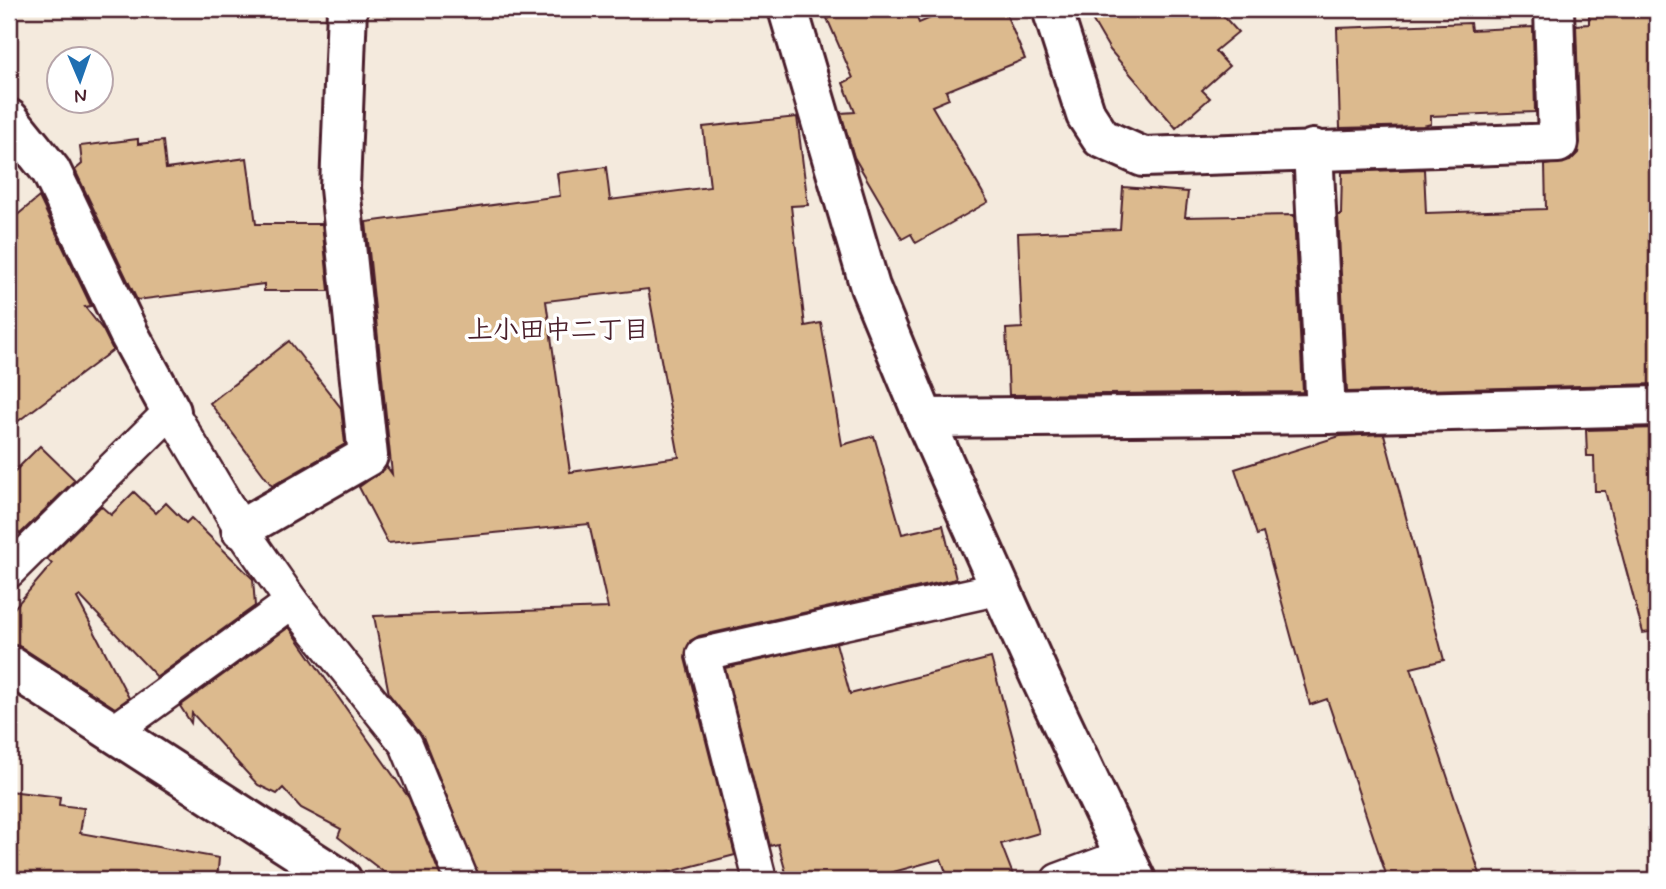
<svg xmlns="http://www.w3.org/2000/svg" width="1666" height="889" font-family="Mynerve,'Klee One',sans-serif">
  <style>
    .building { fill: #dcba8e; stroke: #4a1f2b; stroke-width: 2; fill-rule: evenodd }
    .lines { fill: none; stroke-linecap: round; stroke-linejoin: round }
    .service-casing { stroke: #4a1f2b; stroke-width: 37 }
    .minor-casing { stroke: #4a1f2b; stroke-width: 44 }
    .service { stroke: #fff; stroke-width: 32 }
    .minor { stroke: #fff; stroke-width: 38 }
    .labels { text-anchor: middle; stroke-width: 7; stroke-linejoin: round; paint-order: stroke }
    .neighbourhood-label { font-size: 26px; font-weight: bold; fill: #4a1f2b; stroke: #fff }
  </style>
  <rect width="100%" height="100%" fill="#f4eadd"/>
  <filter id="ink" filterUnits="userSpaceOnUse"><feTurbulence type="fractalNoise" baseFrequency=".0143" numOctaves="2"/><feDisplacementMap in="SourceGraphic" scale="14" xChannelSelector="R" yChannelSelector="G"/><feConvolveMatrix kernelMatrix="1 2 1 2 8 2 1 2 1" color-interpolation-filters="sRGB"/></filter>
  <g filter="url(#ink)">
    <g class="building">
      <polygon points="823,9 913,9 919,23 952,9 1004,9 1025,59 946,91 949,99 932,106 988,202 916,243 911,234 902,239 854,157 841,113 855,112 843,83 853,78"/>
      <polygon points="1086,9 1217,9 1238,32 1215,51 1229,66 1202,90 1210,98 1176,128 1110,50"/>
      <polygon points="1589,9 1657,9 1657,384 1347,392 1338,215 1341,215 1342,172 1424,169 1426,213 1546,209 1545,165 1570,161 1578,153 1580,143 1576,25 1589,24"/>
      <polygon points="1470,23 1471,30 1533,27 1535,112 1431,116 1431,124 1423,126 1340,128 1337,28"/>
      <path d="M 797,117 L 808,205 L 791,206 L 805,326 L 821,323 L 842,445 L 874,436 L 902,534 L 943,525 L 956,579 L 699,636 L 690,641 L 685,658 L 735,855 L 639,880 L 480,880 L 423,737 L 389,694 L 374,616 L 608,608 L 589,524 L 388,543 L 359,487 L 387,467 L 392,474 L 366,222 L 560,196 L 557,173 L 606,167 L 610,200 L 710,187 L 703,127 ZM 648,289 L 679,457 L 570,472 L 546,301 Z"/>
      <polygon points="138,139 138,144 163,141 166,169 247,158 256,224 322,224 329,291 264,291 264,284 137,300 75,170 82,164 80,146"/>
      <polygon points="1123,187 1188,192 1185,217 1294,215 1303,392 1009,395 1006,329 1022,328 1018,233 1120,229"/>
      <polygon points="39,197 91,306 85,307 103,330 113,350 9,428 9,222"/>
      <polygon points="289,341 341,408 345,444 272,486 210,403"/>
      <polygon points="1657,428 1657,631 1643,633 1605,491 1595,491 1594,456 1587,456 1586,430"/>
      <polygon points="1384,434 1444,660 1411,668 1482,880 1388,880 1327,699 1310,705 1263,533 1257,535 1235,469 1340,436"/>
      <polygon points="40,446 75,480 20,534 9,523 9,477"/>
      <polygon points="134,492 156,513 166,503 186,523 191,518 253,579 255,606 157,677 80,596 77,598 129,698 115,708 21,647 9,643 9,614 52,564 47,559 101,506 111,515"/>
      <polygon points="289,627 409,798 442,880 394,880 338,837 341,829 301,808 283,788 277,794 258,785 192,713 191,723 180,706"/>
      <polygon points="836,643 850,694 991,658 1039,833 1001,844 1015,880 949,880 941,859 864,880 788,880 778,844 770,846 725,668"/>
      <polygon points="9,791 60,797 59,805 84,808 80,833 219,858 217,880 9,880"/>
    </g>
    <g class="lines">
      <defs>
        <g id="service">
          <polyline points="9,571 171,411 241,529 292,602 406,744 462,880"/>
          <polyline points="113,732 292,602"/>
          <polyline points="760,880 703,654 1002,588"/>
          <polyline points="1058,880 1125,855"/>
        </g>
        <g id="minor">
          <polyline points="788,9 870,287 924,418 1041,679 1136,880"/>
          <polyline points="1052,9 1086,115 1101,138 1143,157 1558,143 1554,9"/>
          <polyline points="9,119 51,171 129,334 171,411"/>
          <polyline points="1313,149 1326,414"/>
          <polyline points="924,418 1326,414 1657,406"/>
          <polyline points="241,529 368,456 340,188 347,9"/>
          <polyline points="9,665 342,880"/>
        </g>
      </defs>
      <use href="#service" class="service-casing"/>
      <use href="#minor" class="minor-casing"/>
      <use href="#service" class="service"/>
      <use href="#minor" class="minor"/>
    </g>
  </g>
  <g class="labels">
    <g class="neighbourhood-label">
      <text x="558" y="338">上小田中二丁目</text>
    </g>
  </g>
  <rect width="1666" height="889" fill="none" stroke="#fff" stroke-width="35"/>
  <rect x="18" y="18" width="1631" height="854" fill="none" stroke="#4a1f2b" stroke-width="2.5" filter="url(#ink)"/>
  <g transform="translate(80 80) rotate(178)"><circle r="33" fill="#ffffff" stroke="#b7a5aa" stroke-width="2"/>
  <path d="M0-5L12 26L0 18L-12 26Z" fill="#1f6fb2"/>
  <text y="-10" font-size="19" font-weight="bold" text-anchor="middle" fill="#4a1f2b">N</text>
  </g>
</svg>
